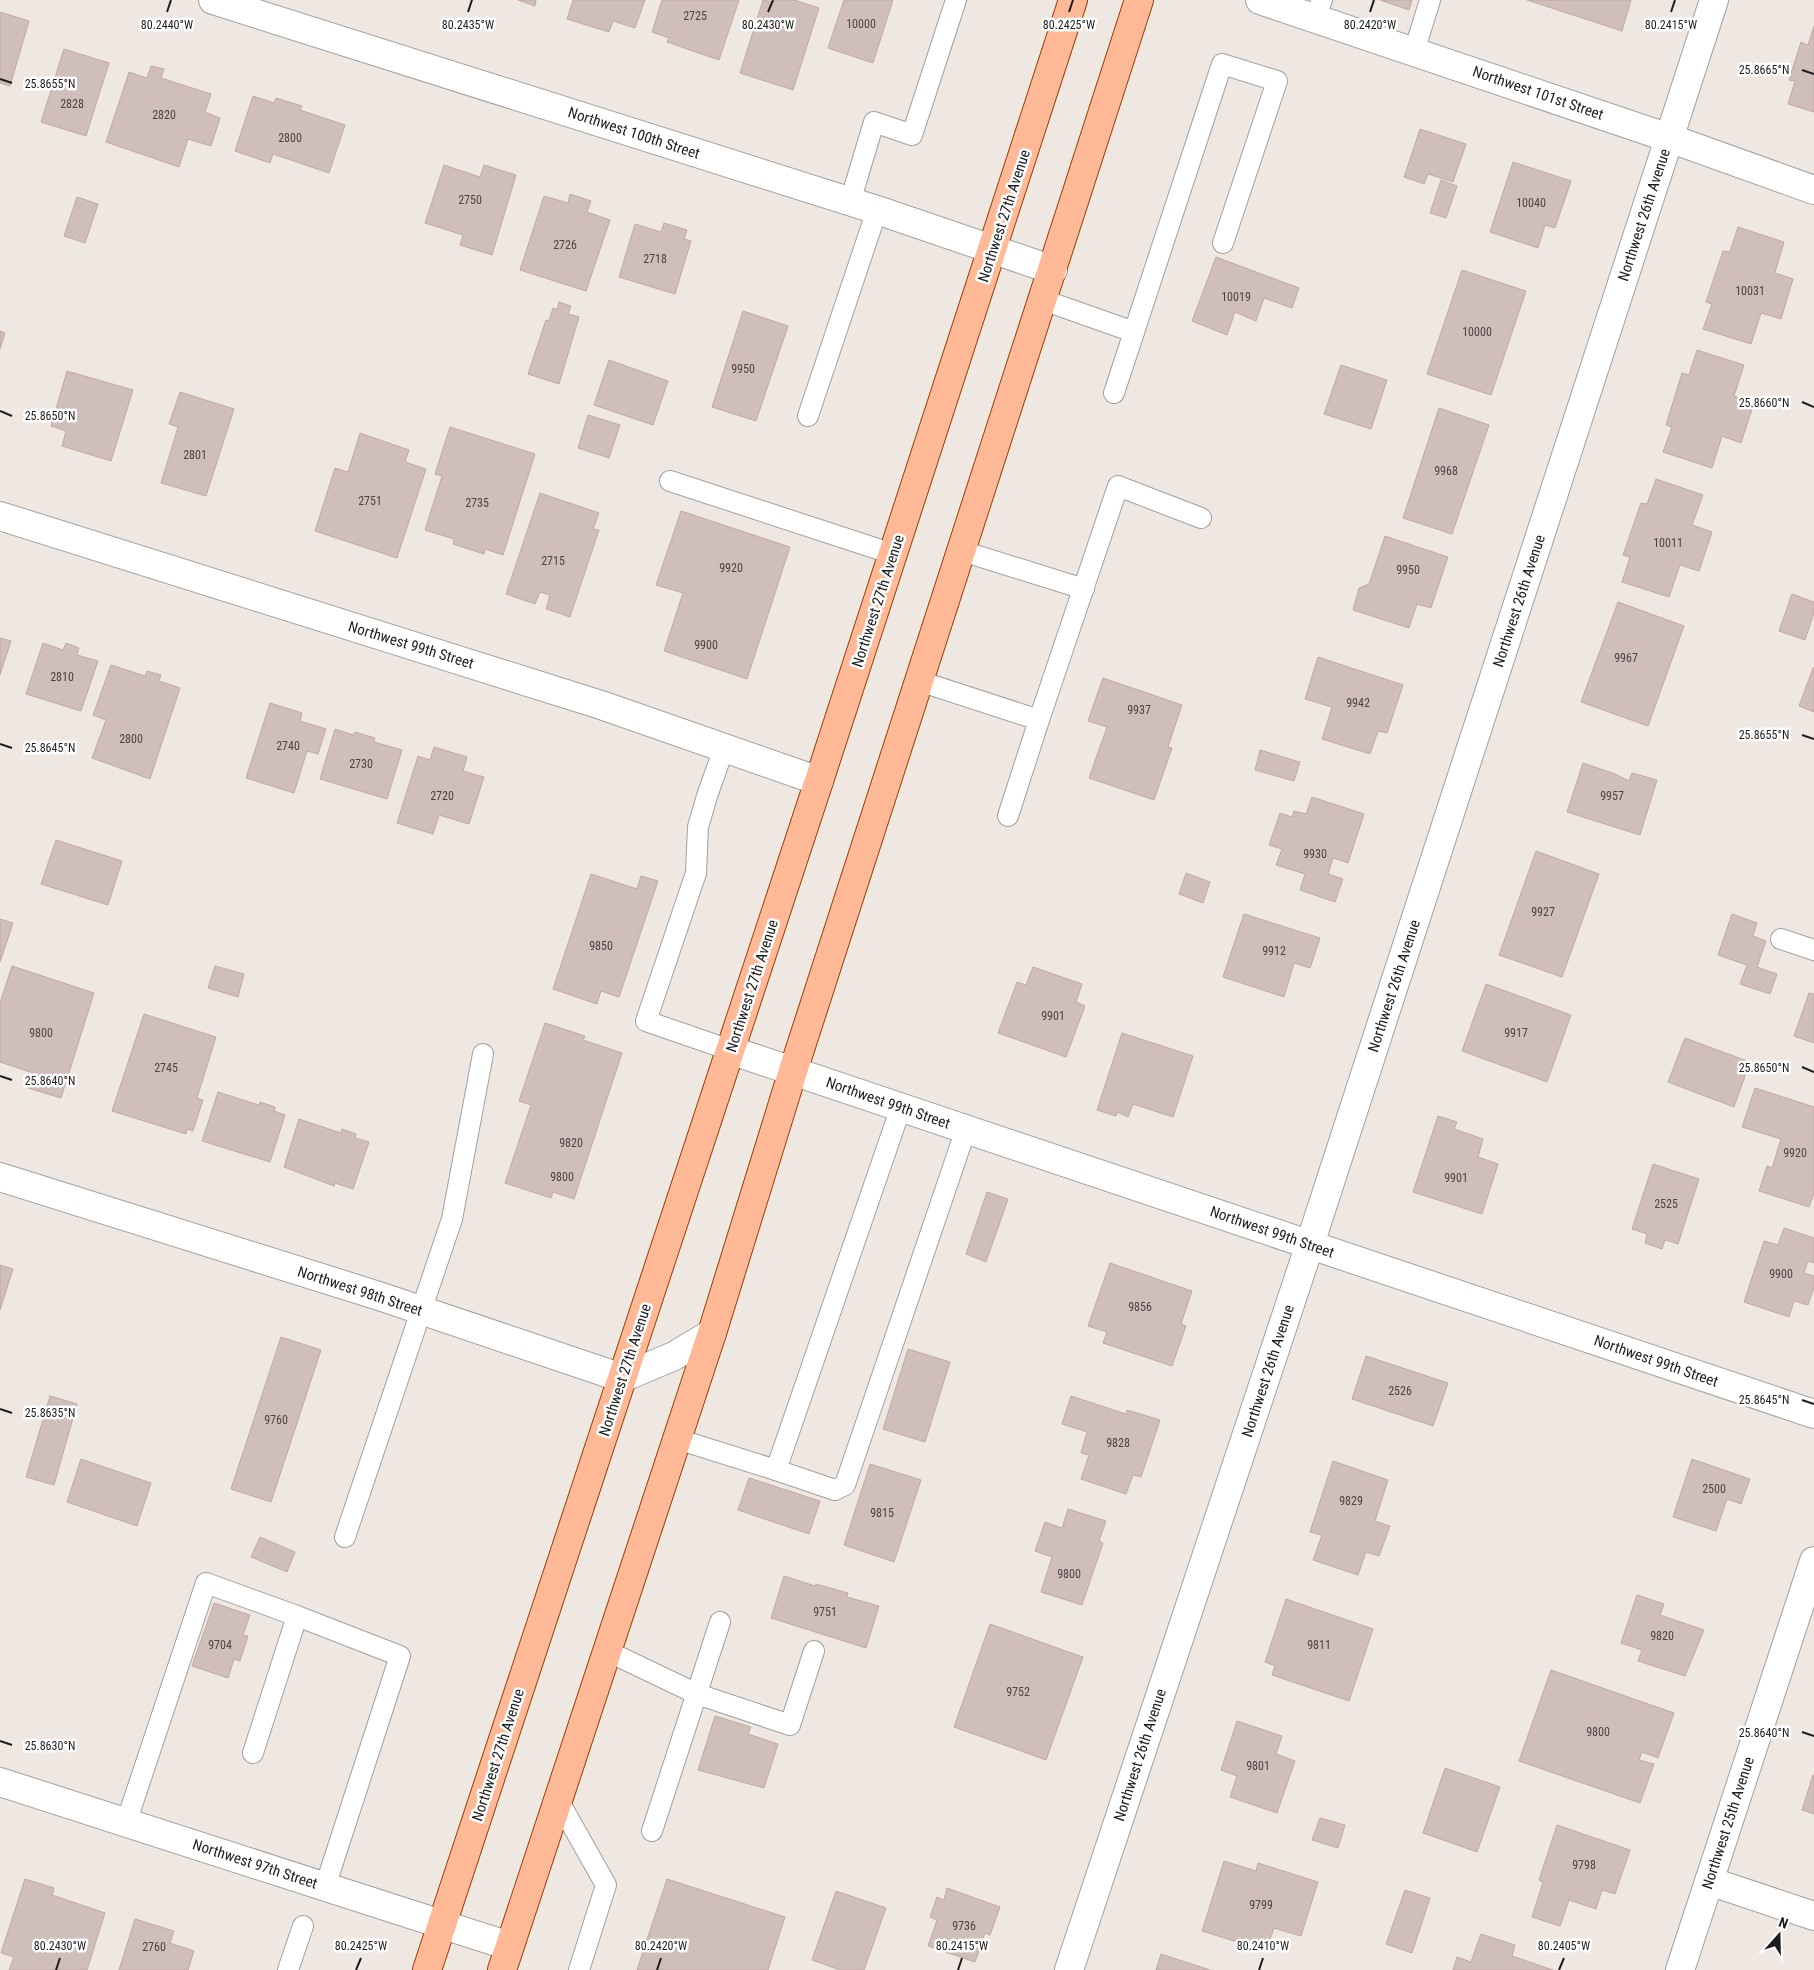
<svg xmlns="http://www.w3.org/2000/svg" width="1814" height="1970" font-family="'Roboto Condensed',sans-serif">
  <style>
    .building { fill: #cfbeba; stroke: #c2a9a2 }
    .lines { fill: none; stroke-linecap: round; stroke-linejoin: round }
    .service-casing { stroke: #a1a1a1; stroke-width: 22 }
    .minor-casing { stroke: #a1a1a1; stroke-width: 30 }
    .primary-casing { stroke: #954000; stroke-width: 30 }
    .service { stroke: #fff; stroke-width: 20 }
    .minor { stroke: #fff; stroke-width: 28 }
    .primary { stroke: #ffb996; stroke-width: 28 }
    .ticks { fill: none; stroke: #1d1d1d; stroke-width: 2 }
    .labels { text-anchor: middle; stroke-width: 5; stroke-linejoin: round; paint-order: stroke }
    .number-label { font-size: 12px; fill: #4a4544 }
    .street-label { font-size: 15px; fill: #1d1d1d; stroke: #fff }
    .ticks-label { font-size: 12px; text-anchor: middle; fill: #1d1d1d; stroke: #fff; stroke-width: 5; stroke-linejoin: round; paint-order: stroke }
  </style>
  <rect width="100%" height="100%" fill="#efe7e1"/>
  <g class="building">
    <polygon points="518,0 536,0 535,6"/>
    <polygon points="573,0 645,0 635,28 613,21 609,32 567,19"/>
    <polygon points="662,0 739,0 719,60 667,42 669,38 652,32"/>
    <polygon points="763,0 774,2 774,0 794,0 819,8 793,90 740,73"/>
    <polygon points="844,0 893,0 873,63 828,48"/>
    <polygon points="1380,0 1412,0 1409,10"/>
    <polygon points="1527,0 1631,0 1622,31"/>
    <polygon points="0,12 29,21 10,86 0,83"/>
    <polygon points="1814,26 1814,112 1788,104 1795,81 1789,80 1801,42 1808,45"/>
    <polygon points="64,49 109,63 86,136 41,122"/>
    <polygon points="151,66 164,69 161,78 211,94 205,112 220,118 211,146 188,139 179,167 106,142 129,72 147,78"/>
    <polygon points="253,96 274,103 276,98 302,106 300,110 345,125 329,173 273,154 270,163 235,151"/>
    <polygon points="1420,129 1466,144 1453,182 1428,174 1424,184 1404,177"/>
    <polygon points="1513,162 1571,181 1555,228 1545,225 1538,248 1490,232"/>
    <polygon points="444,165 480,177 484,165 516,175 492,255 460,245 463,235 425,223"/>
    <polygon points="1441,180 1457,186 1446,218 1430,213"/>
    <polygon points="570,194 591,201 587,212 610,220 586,291 520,270 544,196 568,203"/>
    <polygon points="77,197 98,204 85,243 64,236"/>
    <polygon points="664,223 687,230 684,239 691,241 675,294 619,277 635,224 661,232"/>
    <polygon points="1738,227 1784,242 1775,273 1793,279 1781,319 1761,313 1751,344 1703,329 1712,304 1706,302 1723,251 1730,252"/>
    <polygon points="1216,257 1299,288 1292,308 1264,298 1256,321 1235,312 1227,335 1192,321"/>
    <polygon points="1462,270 1526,291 1491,395 1427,374"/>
    <polygon points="559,302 571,306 568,314 579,317 559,384 528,374 546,320 549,321 553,308 557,310"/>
    <polygon points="743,311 788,326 756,421 712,407"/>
    <polygon points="0,331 5,333 0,349"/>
    <polygon points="1697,350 1744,365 1734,396 1754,403 1741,443 1722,436 1712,468 1663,452 1672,427 1666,425 1682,373 1689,375"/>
    <polygon points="609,360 668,381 653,425 594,405"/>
    <polygon points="1341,365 1387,380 1371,429 1324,414"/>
    <polygon points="67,371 133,390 111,461 62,446 66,431 51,426"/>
    <polygon points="180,392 234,409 206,496 161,483 178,427 169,424"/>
    <polygon points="1439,408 1489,425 1452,534 1403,518"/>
    <polygon points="588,415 620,425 609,458 578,448"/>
    <polygon points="450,427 535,454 503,555 485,549 484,554 453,544 454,539 425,530 442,476 435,474"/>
    <polygon points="360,433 409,450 405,462 426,469 397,558 315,531 335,468 348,472"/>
    <polygon points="1656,479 1703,495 1692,525 1712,532 1699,571 1680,565 1669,597 1622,582 1630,557 1623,555 1641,503 1647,504"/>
    <polygon points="540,493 599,513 593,529 599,530 570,617 546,609 550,595 540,592 535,604 506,594"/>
    <polygon points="681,511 790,547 747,679 664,651 683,593 656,585"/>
    <polygon points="1385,536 1448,557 1431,608 1417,604 1409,628 1353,610 1359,588 1369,584"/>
    <polygon points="1792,594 1814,602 1814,613 1805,640 1779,631"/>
    <polygon points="1618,602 1684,626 1648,726 1581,702"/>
    <polygon points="0,638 11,641 0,675"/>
    <polygon points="43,643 63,650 66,643 79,648 77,655 98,661 81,711 26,694"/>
    <polygon points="1318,657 1403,685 1387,733 1378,731 1370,754 1322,739 1332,707 1305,699"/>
    <polygon points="111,665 145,676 147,671 161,675 159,681 180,688 150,779 92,758 106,720 93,715"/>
    <polygon points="1813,668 1814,668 1814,712 1799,706"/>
    <polygon points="1103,678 1182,705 1168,747 1172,748 1154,800 1089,778 1107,727 1088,721"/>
    <polygon points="270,703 302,713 300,721 326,729 318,754 307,751 294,793 246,778"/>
    <polygon points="335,729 353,735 355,732 375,738 374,742 402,750 387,799 320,779"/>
    <polygon points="434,747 467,757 463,771 484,777 469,824 439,815 433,834 397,823 418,756 430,760"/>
    <polygon points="1260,750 1300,762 1294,781 1255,770"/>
    <polygon points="1583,763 1615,774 1629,781 1632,773 1657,780 1640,835 1567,812"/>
    <polygon points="1312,797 1364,814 1348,863 1333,858 1328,874 1343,879 1335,902 1300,890 1305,874 1276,865 1282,849 1269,845 1280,813 1292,817 1294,811 1306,814"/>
    <polygon points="56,840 122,861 108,905 41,884"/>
    <polygon points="1536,851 1599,874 1562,977 1499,955"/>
    <polygon points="1186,873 1210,882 1203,903 1179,894"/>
    <polygon points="591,874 637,889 641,876 658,881 619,997 601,991 597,1004 553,989"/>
    <polygon points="1244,914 1320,938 1310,968 1294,963 1284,997 1223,977"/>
    <polygon points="1732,914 1757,923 1753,936 1766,941 1757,967 1777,974 1770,994 1740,984 1747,965 1718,955"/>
    <polygon points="0,919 13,923 0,962"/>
    <polygon points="12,966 94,993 61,1098 28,1088 33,1073 0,1062 0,1003"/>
    <polygon points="215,966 244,974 238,997 208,988"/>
    <polygon points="1033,967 1082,984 1076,1002 1085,1006 1066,1057 998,1033 1017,982 1026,985"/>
    <polygon points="1486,984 1571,1015 1547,1082 1462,1051"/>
    <polygon points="1809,993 1814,994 1814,1043 1794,1036"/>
    <polygon points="144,1014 216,1037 197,1098 203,1100 193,1131 187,1129 186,1134 112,1111"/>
    <polygon points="545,1023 585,1036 583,1040 622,1053 574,1199 553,1192 551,1198 505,1183 531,1105 519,1101"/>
    <polygon points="1122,1033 1193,1056 1173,1117 1133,1104 1128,1117 1117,1112 1116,1116 1097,1110"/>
    <polygon points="1685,1038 1750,1062 1734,1107 1668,1082"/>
    <polygon points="1755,1088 1814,1107 1814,1193 1809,1207 1759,1191 1767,1166 1772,1168 1781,1139 1742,1127"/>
    <polygon points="218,1092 259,1105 260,1102 275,1107 274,1111 285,1115 270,1162 202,1141"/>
    <polygon points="1438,1116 1457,1122 1454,1129 1483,1139 1478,1157 1498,1164 1482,1214 1413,1192"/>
    <polygon points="299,1119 341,1133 342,1129 356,1134 355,1138 369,1142 353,1189 335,1183 334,1186 284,1167"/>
    <polygon points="1653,1164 1699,1179 1678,1244 1665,1240 1662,1249 1645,1243 1647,1234 1632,1229"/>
    <polygon points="987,1192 1008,1199 986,1262 966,1254"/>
    <polygon points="1784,1228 1814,1238 1814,1263 1808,1261 1804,1273 1814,1276 1814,1288 1808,1305 1794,1301 1789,1317 1744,1302 1764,1241 1778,1245"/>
    <polygon points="1110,1263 1192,1291 1181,1324 1186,1326 1172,1366 1103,1343 1107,1332 1088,1326"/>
    <polygon points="0,1265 13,1269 0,1310"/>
    <polygon points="281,1337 321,1350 271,1502 231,1489"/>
    <polygon points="908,1349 950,1362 925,1442 883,1429"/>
    <polygon points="1366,1356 1448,1383 1433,1426 1352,1399"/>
    <polygon points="50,1396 77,1404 54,1485 26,1477"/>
    <polygon points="1071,1396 1126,1414 1127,1410 1160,1420 1141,1477 1133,1475 1126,1494 1081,1479 1089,1455 1081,1453 1087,1432 1062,1424"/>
    <polygon points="81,1459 151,1483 137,1526 67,1502"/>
    <polygon points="1692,1459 1750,1479 1741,1504 1727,1499 1716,1531 1673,1517"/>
    <polygon points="1333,1461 1388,1480 1375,1521 1390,1526 1379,1556 1366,1552 1358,1575 1313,1560 1322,1535 1310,1532"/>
    <polygon points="870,1464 921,1480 894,1562 844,1545"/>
    <polygon points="749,1478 820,1501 809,1534 738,1510"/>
    <polygon points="1068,1509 1106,1521 1099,1541 1103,1543 1082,1605 1041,1592 1052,1557 1035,1551 1045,1522 1062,1528"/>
    <polygon points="260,1537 295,1552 287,1572 251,1557"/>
    <polygon points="784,1576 815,1586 816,1584 848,1593 847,1597 879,1606 866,1648 771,1618"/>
    <polygon points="1637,1595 1664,1604 1660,1615 1704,1630 1685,1676 1638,1661 1642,1650 1621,1643"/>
    <polygon points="1286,1599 1373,1629 1349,1701 1272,1675 1275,1666 1265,1662"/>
    <polygon points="214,1603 250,1615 243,1635 248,1636 240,1661 234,1659 228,1678 192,1666"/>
    <polygon points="990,1624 1083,1657 1046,1760 954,1727"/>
    <polygon points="1551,1670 1674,1713 1658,1758 1642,1752 1639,1760 1654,1764 1640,1803 1519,1761"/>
    <polygon points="715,1716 751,1727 748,1734 778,1744 764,1788 698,1770"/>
    <polygon points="1237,1721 1282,1736 1276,1754 1295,1761 1277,1813 1230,1797 1237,1776 1221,1770"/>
    <polygon points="1445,1768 1500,1787 1477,1852 1423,1833"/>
    <polygon points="1813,1775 1814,1775 1814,1814 1802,1810"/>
    <polygon points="1320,1818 1345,1825 1338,1848 1312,1840"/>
    <polygon points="1557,1825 1630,1850 1615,1894 1602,1890 1596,1909 1569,1900 1560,1926 1532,1917 1543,1882 1539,1880"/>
    <polygon points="1224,1861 1256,1871 1258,1863 1318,1882 1301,1936 1274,1928 1266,1951 1202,1931"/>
    <polygon points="25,1879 54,1888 52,1895 105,1913 87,1970 9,1970 14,1957 1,1953"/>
    <polygon points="667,1879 785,1917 768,1970 637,1970"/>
    <polygon points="947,1888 1000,1907 990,1935 985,1933 975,1962 928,1946 937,1920 930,1917 937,1897 944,1900"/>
    <polygon points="1405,1890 1430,1898 1412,1953 1386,1944"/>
    <polygon points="836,1891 886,1908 864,1970 840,1970 812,1960"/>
    <polygon points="135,1919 174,1931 170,1943 194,1951 188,1970 119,1970"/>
    <polygon points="1481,1934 1515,1945 1512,1956 1553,1970 1453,1970 1457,1957 1471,1962"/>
    <polygon points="1161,1954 1210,1970 1156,1970"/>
  </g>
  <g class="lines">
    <defs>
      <g id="service">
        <polyline points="1315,18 1322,0"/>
        <polyline points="1414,52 1430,0"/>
        <polyline points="850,202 874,122 912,135 956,0"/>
        <polyline points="1043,300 1134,332"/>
        <polyline points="1114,393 1222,64 1277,81 1223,243"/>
        <polyline points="808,416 877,210"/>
        <polyline points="670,481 893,554"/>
        <polyline points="962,551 1084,589"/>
        <polyline points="919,681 1039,720 1008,816"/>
        <polyline points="1039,720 1118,486 1201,518"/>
        <polyline points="724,748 707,796 698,827 696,873 646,1021 730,1050"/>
        <polyline points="1781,939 1814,950"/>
        <polyline points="677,1439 776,1470 901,1107"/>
        <polyline points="776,1470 835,1490 845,1485 966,1129"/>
        <polyline points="345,1537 452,1219 483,1054"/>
        <polyline points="297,1616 400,1656 325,1887"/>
        <polyline points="607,1651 697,1694 790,1725 814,1651"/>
        <polyline points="558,1800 606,1885 579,1970"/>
        <polyline points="126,1823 206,1583 297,1616 253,1753"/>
        <polyline points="652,1831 720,1622"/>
        <polyline points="288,1970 303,1926"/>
      </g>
      <g id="minor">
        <polyline points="213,0 877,210 1053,270"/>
        <polyline points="1260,0 1669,138 1814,190"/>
        <polyline points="0,516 601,705 819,781"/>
        <polyline points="730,1050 1814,1414"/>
        <polyline points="0,1177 382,1297 622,1378 674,1356 712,1333"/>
        <polyline points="0,1782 509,1946"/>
        <polyline points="1709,1881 1814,1916"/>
        <polyline points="1069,1970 1310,1244 1714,0"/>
        <polyline points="1680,1970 1814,1561"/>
      </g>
      <g id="primary">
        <polyline points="427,1970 819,781 1073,0"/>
        <polyline points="502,1970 712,1333 793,1071 1139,0"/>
      </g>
    </defs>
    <use href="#service" class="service-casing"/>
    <use href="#minor" class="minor-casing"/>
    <use href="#primary" class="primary-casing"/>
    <use href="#service" class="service"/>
    <use href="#minor" class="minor"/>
    <use href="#primary" class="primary"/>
  </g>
  <path class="ticks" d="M 167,12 L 171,0M 468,12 L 472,0M 768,12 L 773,0M 1069,12 L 1073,0M 1370,12 L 1374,0M 1671,12 L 1675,0M 1802,70 L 1814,74M 0,79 L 12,83M 1802,402 L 1814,407M 0,411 L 12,416M 1802,735 L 1814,739M 0,744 L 12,748M 1802,1067 L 1814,1072M 0,1076 L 12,1080M 1802,1400 L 1814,1404M 0,1409 L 12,1413M 1802,1732 L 1814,1736M 0,1741 L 12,1745M 56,1970 L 60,1958M 356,1970 L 361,1958M 657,1970 L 661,1958M 958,1970 L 962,1958M 1259,1970 L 1263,1958M 1559,1970 L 1564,1958"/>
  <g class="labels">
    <g class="number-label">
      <text x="695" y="20">2725</text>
      <text x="861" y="28">10000</text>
      <text x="72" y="108">2828</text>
      <text x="164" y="119">2820</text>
      <text x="290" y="142">2800</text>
      <text x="470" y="204">2750</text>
      <text x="1531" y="207">10040</text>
      <text x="565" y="249">2726</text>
      <text x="655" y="263">2718</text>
      <text x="1750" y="295">10031</text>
      <text x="1236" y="301">10019</text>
      <text x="1477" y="336">10000</text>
      <text x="743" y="373">9950</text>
      <text x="195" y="459">2801</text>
      <text x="1446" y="475">9968</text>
      <text x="370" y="505">2751</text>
      <text x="477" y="507">2735</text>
      <text x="1668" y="547">10011</text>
      <text x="553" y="565">2715</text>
      <text x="731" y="572">9920</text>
      <text x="1408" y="574">9950</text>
      <text x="706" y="649">9900</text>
      <text x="1626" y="662">9967</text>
      <text x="62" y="681">2810</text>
      <text x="1358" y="707">9942</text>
      <text x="1139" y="714">9937</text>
      <text x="131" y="743">2800</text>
      <text x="288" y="750">2740</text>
      <text x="361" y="768">2730</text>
      <text x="442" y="800">2720</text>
      <text x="1612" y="800">9957</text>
      <text x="1315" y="858">9930</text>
      <text x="1543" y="916">9927</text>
      <text x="601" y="950">9850</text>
      <text x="1274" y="955">9912</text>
      <text x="1053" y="1020">9901</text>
      <text x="41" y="1037">9800</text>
      <text x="1516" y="1037">9917</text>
      <text x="166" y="1072">2745</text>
      <text x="571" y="1147">9820</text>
      <text x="1795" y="1157">9920</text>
      <text x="562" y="1181">9800</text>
      <text x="1456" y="1182">9901</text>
      <text x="1666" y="1208">2525</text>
      <text x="1781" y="1278">9900</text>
      <text x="1140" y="1311">9856</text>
      <text x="1400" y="1395">2526</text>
      <text x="276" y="1424">9760</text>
      <text x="1118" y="1447">9828</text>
      <text x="1714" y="1493">2500</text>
      <text x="1351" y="1505">9829</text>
      <text x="882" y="1517">9815</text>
      <text x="1069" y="1578">9800</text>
      <text x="825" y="1616">9751</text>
      <text x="1662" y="1640">9820</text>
      <text x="220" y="1649">9704</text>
      <text x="1319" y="1649">9811</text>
      <text x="1018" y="1696">9752</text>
      <text x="1598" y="1736">9800</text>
      <text x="1258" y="1770">9801</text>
      <text x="1584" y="1869">9798</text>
      <text x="1261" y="1909">9799</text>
      <text x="964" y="1930">9736</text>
      <text x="154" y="1951">2760</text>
    </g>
    <g class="street-label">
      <text transform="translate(1538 93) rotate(19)" y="5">Northwest 101st Street</text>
      <text transform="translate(634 133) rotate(18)" y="5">Northwest 100th Street</text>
      <text transform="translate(1644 215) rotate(-72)" y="5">Northwest 26th Avenue</text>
      <text transform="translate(1004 216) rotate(-72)" y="5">Northwest 27th Avenue</text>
      <text transform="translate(878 601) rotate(-72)" y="5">Northwest 27th Avenue</text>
      <text transform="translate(1519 601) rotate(-72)" y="5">Northwest 26th Avenue</text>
      <text transform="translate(411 645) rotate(17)" y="5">Northwest 99th Street</text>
      <text transform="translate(752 986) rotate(-72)" y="5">Northwest 27th Avenue</text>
      <text transform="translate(1394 986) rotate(-72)" y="5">Northwest 26th Avenue</text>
      <text transform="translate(888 1103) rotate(19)" y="5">Northwest 99th Street</text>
      <text transform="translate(1272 1232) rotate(19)" y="5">Northwest 99th Street</text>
      <text transform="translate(360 1291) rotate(18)" y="5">Northwest 98th Street</text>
      <text transform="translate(1656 1361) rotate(19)" y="5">Northwest 99th Street</text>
      <text transform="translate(625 1370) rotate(-72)" y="5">Northwest 27th Avenue</text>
      <text transform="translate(1268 1371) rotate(-72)" y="5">Northwest 26th Avenue</text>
      <text transform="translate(498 1755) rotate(-72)" y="5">Northwest 27th Avenue</text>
      <text transform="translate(1140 1755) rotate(-72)" y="5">Northwest 26th Avenue</text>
      <text transform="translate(1728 1823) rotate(-72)" y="5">Northwest 25th Avenue</text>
      <text transform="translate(255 1864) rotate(18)" y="5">Northwest 97th Street</text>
    </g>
  </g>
  <g class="ticks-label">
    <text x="167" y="29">80.2440°W</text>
    <text x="468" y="29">80.2435°W</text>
    <text x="768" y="29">80.2430°W</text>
    <text x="1069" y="29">80.2425°W</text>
    <text x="1370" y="29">80.2420°W</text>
    <text x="1671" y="29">80.2415°W</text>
    <text x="1764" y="74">25.8665°N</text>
    <text x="50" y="88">25.8655°N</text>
    <text x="1764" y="407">25.8660°N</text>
    <text x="50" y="420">25.8650°N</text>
    <text x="1764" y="739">25.8655°N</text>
    <text x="50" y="752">25.8645°N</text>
    <text x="1764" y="1072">25.8650°N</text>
    <text x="50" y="1085">25.8640°N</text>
    <text x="1764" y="1404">25.8645°N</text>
    <text x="50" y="1417">25.8635°N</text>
    <text x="1764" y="1737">25.8640°N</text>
    <text x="50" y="1750">25.8630°N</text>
    <text x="60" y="1950">80.2430°W</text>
    <text x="361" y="1950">80.2425°W</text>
    <text x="661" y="1950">80.2420°W</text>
    <text x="962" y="1950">80.2415°W</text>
    <text x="1263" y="1950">80.2410°W</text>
    <text x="1564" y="1950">80.2405°W</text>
  </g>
  <g transform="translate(1779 1935) rotate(20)" stroke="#ffffff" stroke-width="4" paint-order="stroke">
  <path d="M0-4L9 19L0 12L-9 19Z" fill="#1d1d1d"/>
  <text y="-8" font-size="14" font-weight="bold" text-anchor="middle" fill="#1d1d1d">N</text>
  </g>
</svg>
